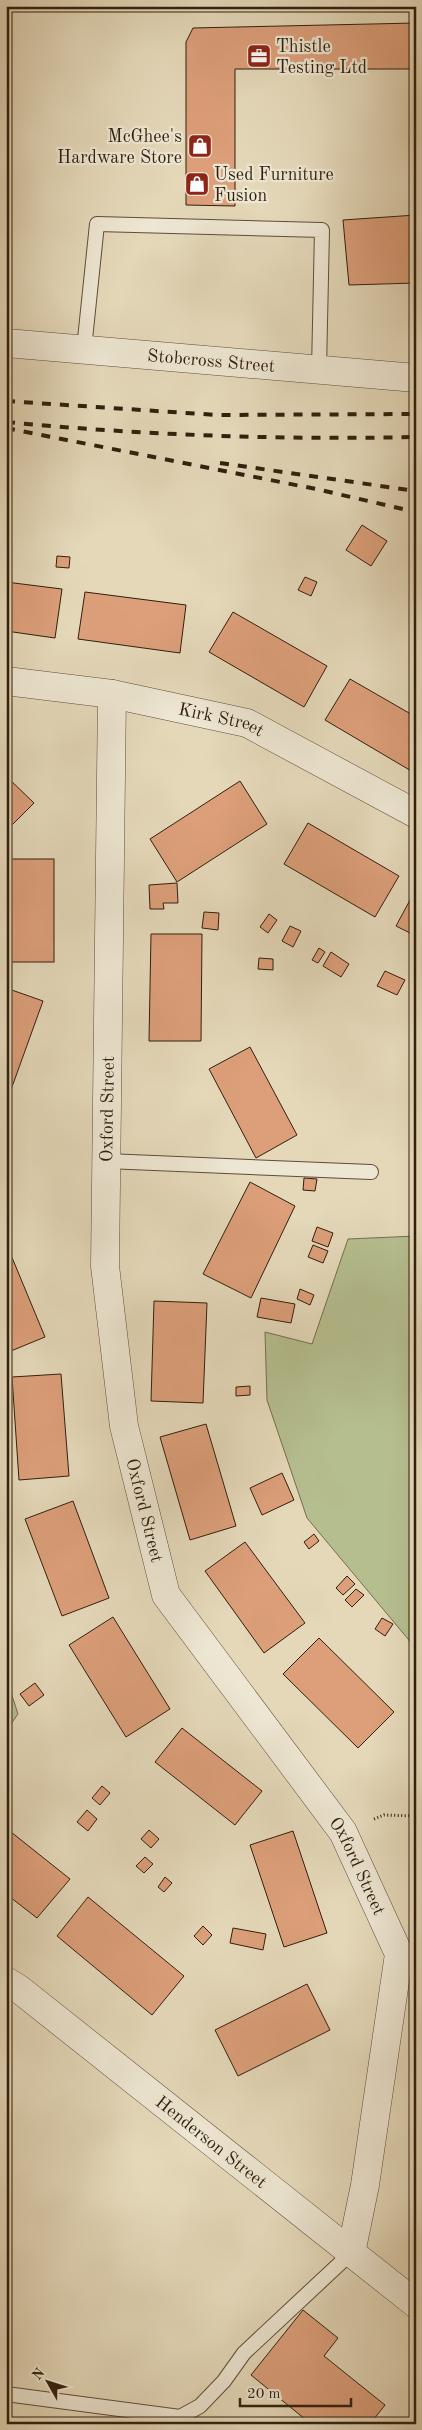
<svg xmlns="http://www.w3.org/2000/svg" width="422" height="2430" font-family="'Old Standard TT',serif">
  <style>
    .green { fill: #b5be8f; stroke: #736e4e }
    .building { fill: #dc9f7a; stroke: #311f0d }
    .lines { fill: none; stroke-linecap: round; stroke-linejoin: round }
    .lane-casing { stroke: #5e4d38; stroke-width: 16 }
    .street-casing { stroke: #5e4d38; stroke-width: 29 }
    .path { stroke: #311f0d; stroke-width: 3; stroke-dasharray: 1 2.5; stroke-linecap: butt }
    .lane { stroke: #ede6d2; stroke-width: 14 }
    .street { stroke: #ede6d2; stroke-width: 28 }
    .rail { stroke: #311f0d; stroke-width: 4; stroke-dasharray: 9 9; stroke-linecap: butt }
    .labels { text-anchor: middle; stroke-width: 4.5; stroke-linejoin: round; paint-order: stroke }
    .poi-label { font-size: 18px; fill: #311f0d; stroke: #ede6d2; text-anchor: start }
    .street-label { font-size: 18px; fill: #311f0d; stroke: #ede6d2 }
  </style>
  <rect width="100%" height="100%" fill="#e4d8b9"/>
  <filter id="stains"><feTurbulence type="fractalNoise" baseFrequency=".004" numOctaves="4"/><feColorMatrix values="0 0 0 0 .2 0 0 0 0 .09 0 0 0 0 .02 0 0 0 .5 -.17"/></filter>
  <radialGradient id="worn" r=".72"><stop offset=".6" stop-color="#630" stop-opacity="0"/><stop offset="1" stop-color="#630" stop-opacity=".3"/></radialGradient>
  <g class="green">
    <polygon points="74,6 416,6 416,12 75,10"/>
    <polygon points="416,1236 416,1645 413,1645 307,1518 267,1400 265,1332 312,1344 348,1239"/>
    <polygon points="6,1677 18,1714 6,1731"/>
  </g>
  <g class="building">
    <polygon points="416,23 416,69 235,69 235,206 186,205 186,42 193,28"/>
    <polygon points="416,215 416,283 349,285 343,220"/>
    <polygon points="362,525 387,541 371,566 346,550"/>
    <polygon points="57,556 70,557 69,568 56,567"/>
    <polygon points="305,577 317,582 311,596 298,590"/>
    <polygon points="6,582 62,589 55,638 6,631"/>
    <polygon points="85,592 186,605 180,653 78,639"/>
    <polygon points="233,612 327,666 304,707 209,652"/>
    <polygon points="350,679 416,717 416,766 413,772 325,720"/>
    <polygon points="6,776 34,803 6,831"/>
    <polygon points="240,781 267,824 177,882 150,839"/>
    <polygon points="308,823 399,876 375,917 284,864"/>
    <rect x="6" y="859" width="48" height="103"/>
    <polygon points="177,883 178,903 163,903 164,909 150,909 149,885"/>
    <polygon points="416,889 416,936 396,926"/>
    <polygon points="204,912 219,913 218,930 202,928"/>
    <polygon points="269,914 277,920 268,933 260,927"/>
    <polygon points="290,926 301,931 293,947 282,941"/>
    <polygon points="151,934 202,934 201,1041 149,1041"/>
    <polygon points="319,948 325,952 318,963 312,960"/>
    <polygon points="331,952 349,964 341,977 323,966"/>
    <polygon points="259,958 273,959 273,970 258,969"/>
    <polygon points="385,971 405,980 397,995 377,986"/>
    <polygon points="6,988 43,1001 8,1098 6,1097"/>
    <polygon points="250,1047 297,1135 256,1158 209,1069"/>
    <polygon points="304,1178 317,1179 315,1191 303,1190"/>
    <polygon points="250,1182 295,1206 251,1298 203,1274"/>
    <polygon points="317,1227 333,1233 328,1247 312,1241"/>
    <polygon points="6,1243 45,1337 6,1353"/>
    <polygon points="313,1245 328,1251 323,1263 308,1257"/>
    <polygon points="300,1289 314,1295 310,1305 297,1299"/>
    <polygon points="261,1298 295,1304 291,1323 257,1317"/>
    <polygon points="154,1301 207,1303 203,1403 151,1401"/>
    <polygon points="61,1374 69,1476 19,1480 12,1377"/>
    <polygon points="250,1386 250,1395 236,1396 236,1387"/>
    <polygon points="206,1424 236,1526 190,1540 160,1437"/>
    <polygon points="282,1473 294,1500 262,1515 250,1488"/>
    <polygon points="73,1501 109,1598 62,1616 25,1519"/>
    <polygon points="314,1534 319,1541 309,1549 304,1542"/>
    <polygon points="245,1542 305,1623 264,1653 205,1571"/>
    <polygon points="347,1576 355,1584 343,1595 336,1588"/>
    <polygon points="356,1589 364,1595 352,1607 345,1600"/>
    <polygon points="113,1617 170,1709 126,1737 69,1645"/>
    <polygon points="382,1618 393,1624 385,1636 375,1629"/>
    <polygon points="319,1638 394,1712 358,1748 283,1674"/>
    <polygon points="35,1683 44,1695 29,1706 20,1694"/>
    <polygon points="182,1728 262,1791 235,1825 155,1762"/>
    <polygon points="102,1786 110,1793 100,1805 92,1798"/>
    <polygon points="87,1810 97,1819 88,1831 77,1822"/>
    <polygon points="6,1828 70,1879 37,1918 6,1894"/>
    <polygon points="149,1830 159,1839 151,1848 141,1839"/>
    <polygon points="293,1831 327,1933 284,1947 250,1845"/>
    <polygon points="145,1857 153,1864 144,1873 136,1866"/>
    <polygon points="165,1877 172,1883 164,1892 158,1887"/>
    <polygon points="88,1897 184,1976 152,2015 57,1936"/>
    <polygon points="203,1926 212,1935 203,1945 194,1936"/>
    <polygon points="233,1928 266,1934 263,1950 230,1943"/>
    <polygon points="307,1984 330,2030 238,2076 215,2030"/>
    <polygon points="303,2310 338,2338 324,2356 385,2405 370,2424 311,2424 251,2375"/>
  </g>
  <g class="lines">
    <defs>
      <g id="lane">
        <polyline points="84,349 97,224 322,230 319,370"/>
        <polyline points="106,1161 371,1172"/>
        <polyline points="6,2394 180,2417 200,2406 224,2381 244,2353 351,2253"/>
      </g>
      <g id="street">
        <path id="s1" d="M 6,343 L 416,378"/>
        <path id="s2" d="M 6,681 L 112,694 L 247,723 L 416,814"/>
        <path id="s3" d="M 112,694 L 105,1266 L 124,1426 L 166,1595 L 343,1832 L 399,1954 L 365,2185 L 351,2253"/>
        <path id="s4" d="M 6,1981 L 19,1989 L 416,2304"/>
      </g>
    </defs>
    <use href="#lane" class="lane-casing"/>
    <use href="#street" class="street-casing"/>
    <polyline class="path" points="374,1819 384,1815 416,1816"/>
    <use href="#lane" class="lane"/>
    <use href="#street" class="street"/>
    <g class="rail">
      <polyline points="6,401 217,415 416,414"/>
      <path d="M 6,422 C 142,435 279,440 416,437"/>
      <polyline points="6,428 316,489 416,512"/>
      <polyline points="220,463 416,491"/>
    </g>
  </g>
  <defs>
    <symbol id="office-square" viewBox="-11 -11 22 22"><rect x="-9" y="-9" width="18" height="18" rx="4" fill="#8f2418" stroke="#ede6d2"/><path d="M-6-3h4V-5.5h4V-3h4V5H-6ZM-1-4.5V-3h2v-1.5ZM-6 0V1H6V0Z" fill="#fff"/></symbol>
    <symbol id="shop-square" viewBox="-11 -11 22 22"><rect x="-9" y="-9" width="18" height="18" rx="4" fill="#8f2418" stroke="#ede6d2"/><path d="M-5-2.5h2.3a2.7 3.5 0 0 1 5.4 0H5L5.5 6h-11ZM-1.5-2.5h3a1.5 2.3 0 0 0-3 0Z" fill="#fff"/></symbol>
  </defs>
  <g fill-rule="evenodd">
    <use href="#office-square" x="245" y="42" width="28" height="28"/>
    <use href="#shop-square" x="186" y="132" width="28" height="28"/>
    <use href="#shop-square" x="183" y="170" width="28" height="28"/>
  </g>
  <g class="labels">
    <g class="poi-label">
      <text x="276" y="52">Thistle<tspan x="276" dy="21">Testing Ltd</tspan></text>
      <text x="182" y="142" text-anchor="end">McGhee's<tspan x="182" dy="21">Hardware Store</tspan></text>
      <text x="214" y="180">Used Furniture<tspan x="214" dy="21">Fusion</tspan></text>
    </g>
    <g class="street-label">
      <text dy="6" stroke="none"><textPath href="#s1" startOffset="206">Stobcross Street</textPath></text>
      <text dy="6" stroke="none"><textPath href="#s2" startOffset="219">Kirk Street</textPath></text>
      <text transform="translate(107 1109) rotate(-89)" y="6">Oxford Street</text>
      <text dy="6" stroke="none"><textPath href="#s3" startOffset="820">Oxford Street</textPath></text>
      <text dy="6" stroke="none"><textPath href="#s3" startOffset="1240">Oxford Street</textPath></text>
      <text dy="6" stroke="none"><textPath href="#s4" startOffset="261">Henderson Street</textPath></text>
    </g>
  </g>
  <rect width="422" height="2430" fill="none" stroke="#e4d8b9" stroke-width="25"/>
  <rect x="8" y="8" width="407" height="2415" fill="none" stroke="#311f0d" stroke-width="2.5"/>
  <rect x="12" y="12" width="397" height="2405" fill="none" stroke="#311f0d"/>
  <g transform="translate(48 2382) rotate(309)" stroke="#ede6d2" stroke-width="4" paint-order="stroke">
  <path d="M0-4L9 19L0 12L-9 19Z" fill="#311f0d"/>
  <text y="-8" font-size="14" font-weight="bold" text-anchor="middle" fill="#311f0d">N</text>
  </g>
  <path d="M240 2398v8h111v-8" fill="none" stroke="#311f0d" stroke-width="2.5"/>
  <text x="247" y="2398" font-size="15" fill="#311f0d" stroke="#ede6d2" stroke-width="4" paint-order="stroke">20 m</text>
  <rect width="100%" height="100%" filter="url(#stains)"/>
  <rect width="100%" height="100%" fill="url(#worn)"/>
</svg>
